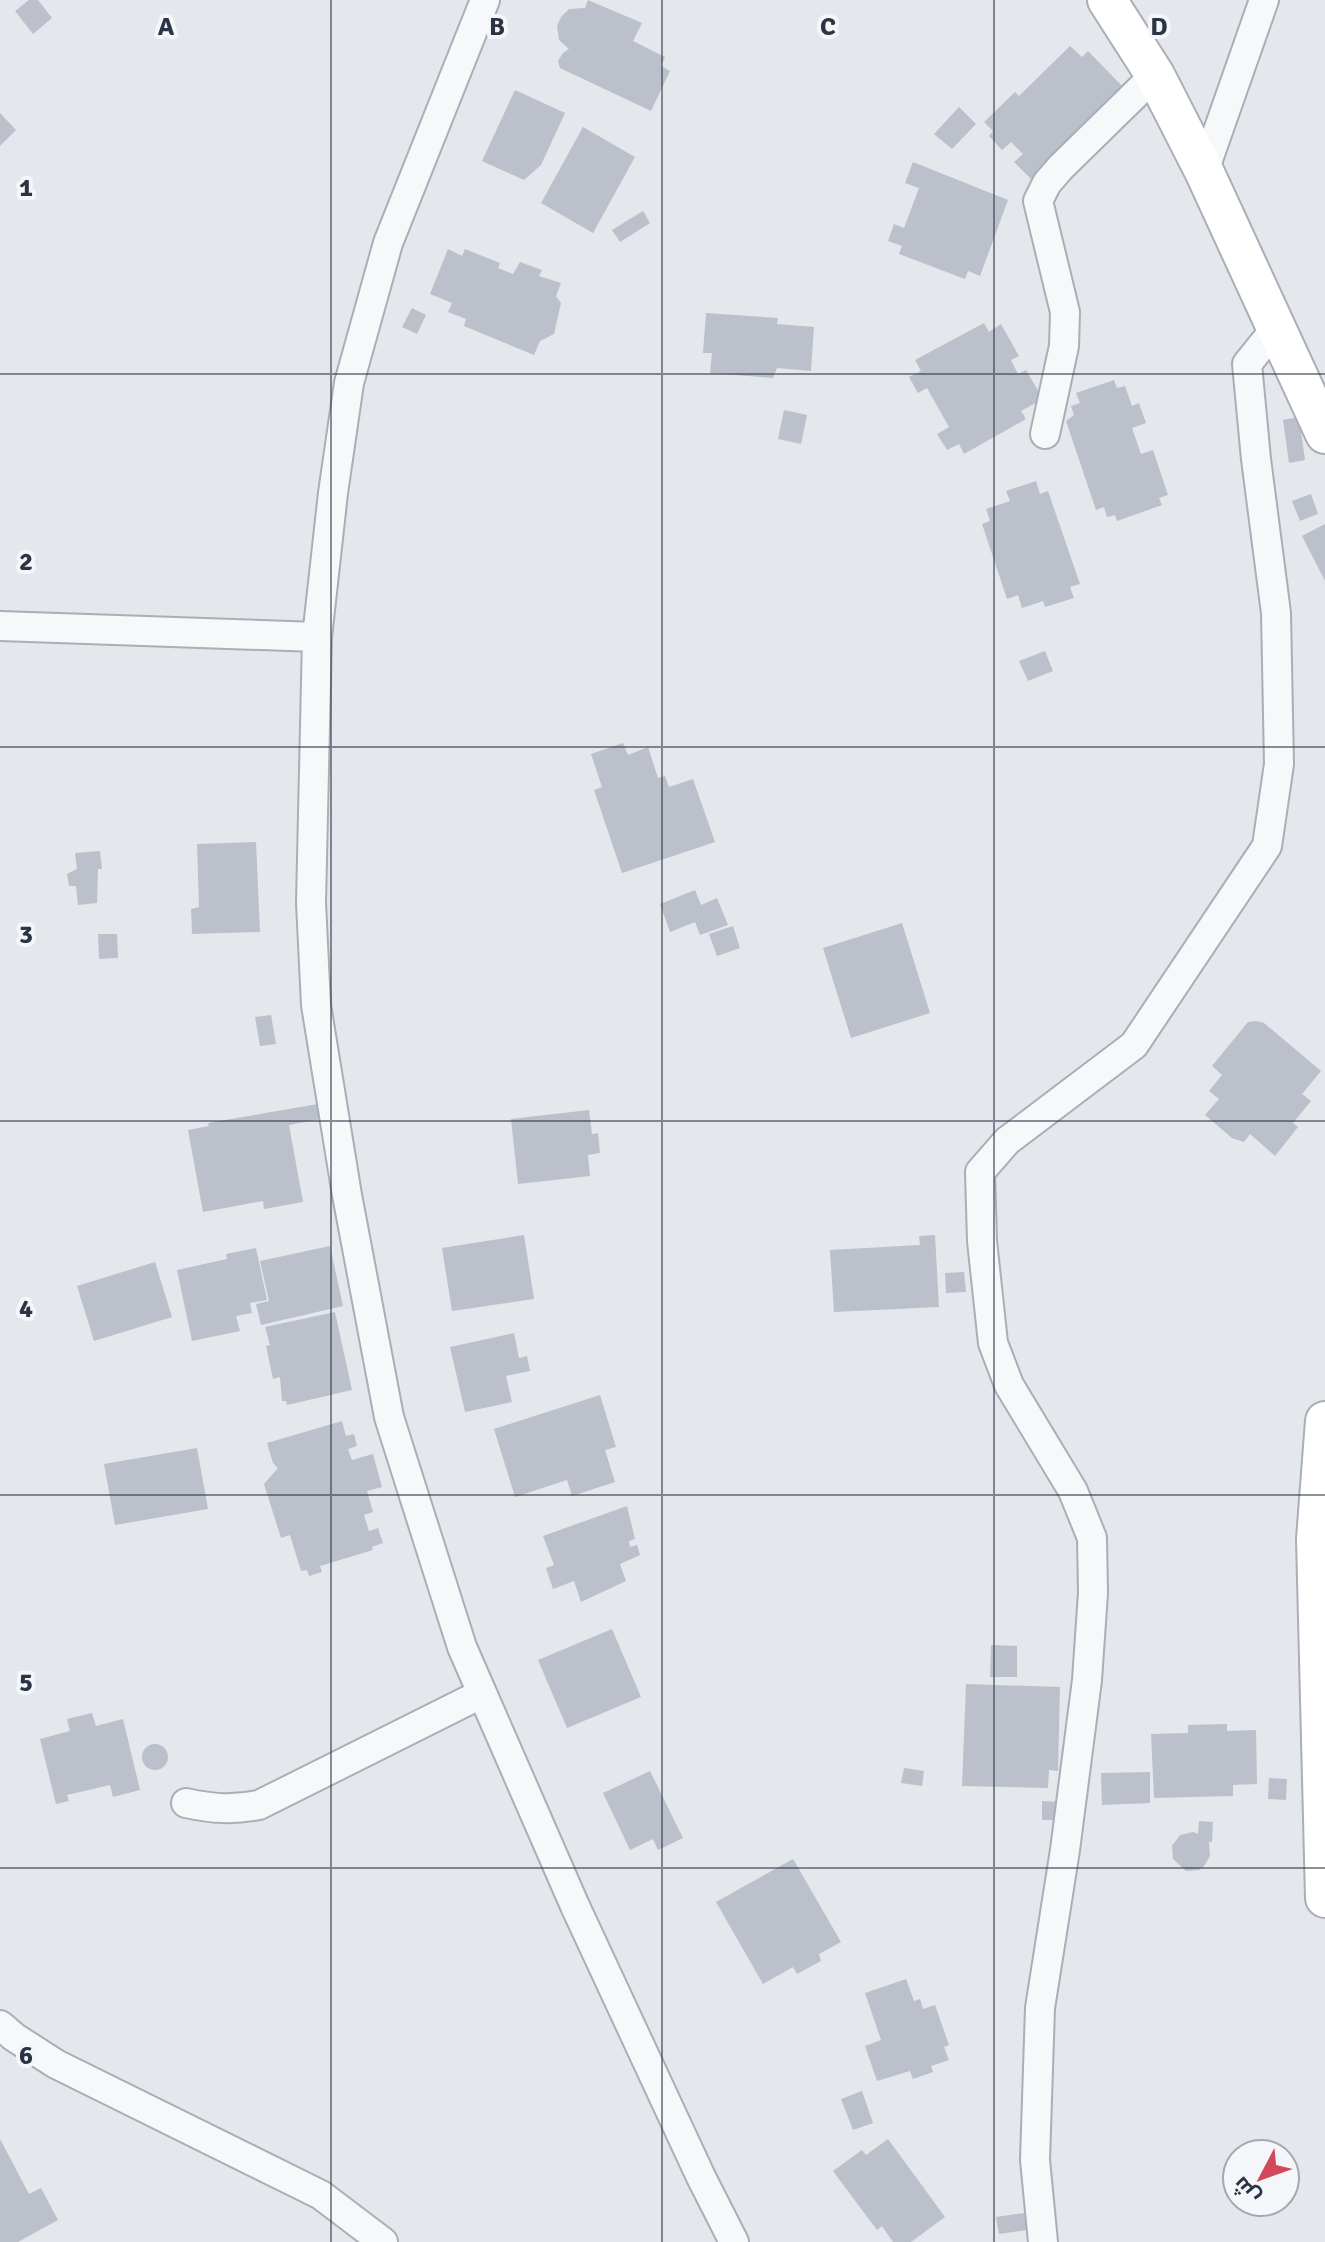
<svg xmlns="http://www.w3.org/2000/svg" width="1325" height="2242" font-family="Signika,Cairo,sans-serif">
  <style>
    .building { fill: #bbc0ca }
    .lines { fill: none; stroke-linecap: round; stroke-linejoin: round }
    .street-casing { stroke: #a9aeb7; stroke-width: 32 }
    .secondary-casing { stroke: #a9aeb7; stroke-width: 42 }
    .street { stroke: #f7f8fa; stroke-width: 28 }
    .secondary { stroke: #fff; stroke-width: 38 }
    .grid { fill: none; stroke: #2b3445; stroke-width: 2; stroke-opacity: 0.55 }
    .grid-label { font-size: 26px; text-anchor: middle; font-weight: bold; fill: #2b3445; stroke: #f4f6f9; stroke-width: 8; stroke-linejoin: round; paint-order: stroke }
  </style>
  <rect width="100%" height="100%" fill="#e4e7ec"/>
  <g class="building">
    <polygon points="29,0 38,0 52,18 33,34 15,11"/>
    <polygon points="588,0 642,23 633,41 665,57 661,66 670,71 651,111 560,68 558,61 563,53 569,49 559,40 557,26 561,17 569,9 585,8"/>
    <polygon points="1070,46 1082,57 1088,51 1122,86 1102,105 1107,110 1034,182 1014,162 1023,154 1011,142 1002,150 989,136 993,131 984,122 1015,92 1019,96"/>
    <polygon points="515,90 565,113 541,165 524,180 482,161"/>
    <polygon points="959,107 976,124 952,149 934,134"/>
    <polygon points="0,113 16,130 0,146"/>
    <polygon points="583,127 635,157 593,233 541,203"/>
    <polygon points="913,162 1008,200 980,276 968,271 965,279 899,254 902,246 888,241 894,224 904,228 919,188 905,183"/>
    <polygon points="643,211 650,223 620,242 612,230"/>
    <polygon points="448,249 462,256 465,249 500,263 498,268 513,274 520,262 542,270 539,276 561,283 556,296 561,303 554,334 540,341 534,355 464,326 466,319 448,312 452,303 430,294"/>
    <polygon points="412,308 426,315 417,334 402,327"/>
    <polygon points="706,313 778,318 777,324 814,327 811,371 777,368 773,378 710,373 712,353 703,353"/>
    <polygon points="984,323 989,332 1001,324 1019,356 1011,360 1018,374 1026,370 1043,399 1021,411 1026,419 964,454 959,444 947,450 937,434 949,427 927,388 918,393 909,377 921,371 915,360"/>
    <polygon points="1114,380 1117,388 1125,386 1132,406 1139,403 1146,423 1132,428 1141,454 1153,450 1168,495 1159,498 1162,505 1117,521 1115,515 1107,517 1104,507 1096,510 1066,421 1074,415 1071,406 1080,403 1076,393"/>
    <polygon points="784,410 807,415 801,444 778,439"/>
    <polygon points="1299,417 1305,460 1289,463 1283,420"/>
    <polygon points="1036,481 1040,494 1048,491 1080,584 1070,587 1074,598 1045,607 1043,601 1022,608 1018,595 1007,599 982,524 990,521 986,509 1010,501 1006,491"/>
    <polygon points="1311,494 1318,514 1300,521 1292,501"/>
    <polygon points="1325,524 1325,581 1302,536"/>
    <polygon points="1045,651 1053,671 1028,681 1019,661"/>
    <polygon points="623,743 628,755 648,747 658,778 665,776 669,787 693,779 715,842 622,873 594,790 602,787 591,754"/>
    <polygon points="256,842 260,932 192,934 191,909 199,907 197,844"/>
    <polygon points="100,851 102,869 98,869 97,903 78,905 76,886 69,886 67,874 77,869 75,853"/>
    <polygon points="695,890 701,905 717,898 728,925 700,935 695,922 670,932 660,904"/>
    <polygon points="902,923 930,1013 851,1038 823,948"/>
    <polygon points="733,926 740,948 717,956 709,934"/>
    <polygon points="98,934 117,934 118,958 99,959"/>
    <polygon points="271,1015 276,1044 260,1046 255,1017"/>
    <polygon points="1256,1021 1264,1023 1321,1071 1302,1094 1311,1101 1293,1123 1298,1127 1275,1156 1250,1134 1244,1142 1232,1138 1205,1115 1219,1099 1209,1091 1222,1075 1212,1066 1248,1022"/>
    <polygon points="318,1104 321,1119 289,1125 303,1202 264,1209 263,1201 203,1212 188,1130 209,1126 208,1123"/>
    <polygon points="589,1110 592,1134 598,1133 600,1153 588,1155 590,1176 518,1184 511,1119"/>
    <polygon points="524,1235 534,1299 452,1311 442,1248"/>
    <polygon points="935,1235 939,1307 834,1312 830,1250 920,1245 919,1236"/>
    <polygon points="330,1246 343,1306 261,1325 256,1304 269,1301 260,1261"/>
    <polygon points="256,1248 267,1300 250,1303 252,1313 236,1316 240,1331 192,1341 177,1270 227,1259 226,1254"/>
    <polygon points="155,1262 172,1317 94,1341 77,1286"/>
    <polygon points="964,1272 966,1292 946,1293 945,1273"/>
    <polygon points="335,1312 352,1390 287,1405 286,1401 282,1401 280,1377 273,1379 266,1346 270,1345 265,1327"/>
    <polygon points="514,1333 519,1358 527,1356 530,1371 506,1376 512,1402 465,1412 450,1347"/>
    <polygon points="600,1395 616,1447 605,1450 615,1482 572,1496 567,1480 515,1497 494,1429"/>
    <polygon points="342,1421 346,1436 354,1434 357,1446 348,1449 352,1460 373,1454 382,1487 367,1491 373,1512 364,1515 369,1531 378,1528 383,1543 372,1547 373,1550 320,1566 322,1572 309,1576 307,1570 301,1571 290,1535 281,1538 264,1484 278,1468 273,1463 267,1443"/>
    <polygon points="197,1448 208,1509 115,1525 104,1464"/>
    <polygon points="627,1506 635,1539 629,1541 630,1547 637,1545 640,1555 620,1564 626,1581 581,1602 574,1581 553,1589 546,1568 554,1565 543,1536"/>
    <polygon points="612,1629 641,1697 567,1728 538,1660"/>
    <polygon points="991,1645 1017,1646 1017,1677 990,1677"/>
    <polygon points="966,1684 1060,1687 1058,1771 1049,1770 1048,1788 962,1786"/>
    <polygon points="92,1713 96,1726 123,1719 140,1790 113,1797 110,1785 67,1795 69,1801 56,1804 40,1739 70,1731 67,1719"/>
    <polygon points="1227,1724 1227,1731 1256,1730 1257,1784 1233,1785 1233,1796 1154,1798 1151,1734 1188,1733 1188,1725"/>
    <circle cx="155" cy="1757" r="13"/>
    <polygon points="904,1768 924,1771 922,1786 901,1783"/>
    <polygon points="650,1771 683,1838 658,1850 653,1839 630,1850 603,1793"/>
    <polygon points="1150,1772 1150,1803 1102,1805 1101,1773"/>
    <polygon points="1269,1778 1287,1779 1286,1800 1268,1799"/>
    <polygon points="1042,1801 1065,1802 1065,1820 1042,1820"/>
    <polygon points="1199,1821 1213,1822 1212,1842 1209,1842 1210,1856 1204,1866 1199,1870 1186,1871 1173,1859 1172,1846 1180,1835 1193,1832 1198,1834"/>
    <polygon points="793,1859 841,1942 819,1954 821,1961 797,1974 793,1967 763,1984 716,1902"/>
    <polygon points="906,1979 914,2001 920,1999 923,2009 935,2005 949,2045 944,2047 949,2060 931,2066 933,2072 913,2079 910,2071 877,2081 865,2046 881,2040 865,1993"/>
    <polygon points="862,2091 873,2123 853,2130 841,2099"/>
    <polygon points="0,2139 29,2194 41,2188 58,2220 18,2242 0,2242"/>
    <polygon points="888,2139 945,2217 911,2242 893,2242 882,2226 877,2230 833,2171 862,2150 866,2155"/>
    <polygon points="1024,2213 1027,2230 999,2234 996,2217"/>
  </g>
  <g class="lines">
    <defs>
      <g id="street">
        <polyline points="485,0 388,243 349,383 333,493 317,637 311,903 316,1005 347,1195 389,1417 462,1647 575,1906 701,2177 734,2242"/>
        <polyline points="1204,171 1264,0"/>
        <polyline points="1045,434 1064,346 1065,312 1038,201 1047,183 1061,167 1155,75"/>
        <polyline points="0,626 317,637"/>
        <path d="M 186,1803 C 213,1809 233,1810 259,1805 L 481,1694"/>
        <polyline points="0,2025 14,2037 56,2064 321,2195 383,2242"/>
        <polyline points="1043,2242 1035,2160 1040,2008 1065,1850 1087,1680 1093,1593 1092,1538 1073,1491 1009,1385 993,1343 982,1241 980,1172 1007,1141 1134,1045 1267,846 1279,764 1276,613 1256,459 1247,364 1276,328"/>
      </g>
      <g id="secondary">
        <polyline points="1107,0 1155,75 1204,171 1325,434"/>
        <polyline points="1325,1421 1316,1539 1325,1898"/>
      </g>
    </defs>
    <use href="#street" class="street-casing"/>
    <use href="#secondary" class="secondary-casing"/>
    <use href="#street" class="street"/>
    <use href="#secondary" class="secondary"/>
  </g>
  <path class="grid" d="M 331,0 L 331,2242M 662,0 L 662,2242M 994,0 L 994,2242M 0,374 L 1325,374M 0,747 L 1325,747M 0,1121 L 1325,1121M 0,1495 L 1325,1495M 0,1868 L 1325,1868"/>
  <g class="grid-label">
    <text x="166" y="35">A</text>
    <text x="497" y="35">B</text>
    <text x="828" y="35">C</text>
    <text x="1159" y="35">D</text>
    <text x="26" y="196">1</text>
    <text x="26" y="570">2</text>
    <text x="26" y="943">3</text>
    <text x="26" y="1317">4</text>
    <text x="26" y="1691">5</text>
    <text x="26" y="2064">6</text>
  </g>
  <g transform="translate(1261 2178) rotate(229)"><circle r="38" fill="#f4f6f9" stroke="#a4a8b1" stroke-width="2"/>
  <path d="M0-6L14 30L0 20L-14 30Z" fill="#d1495b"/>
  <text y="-12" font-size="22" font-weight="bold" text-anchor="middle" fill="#2b3445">ش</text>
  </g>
</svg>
